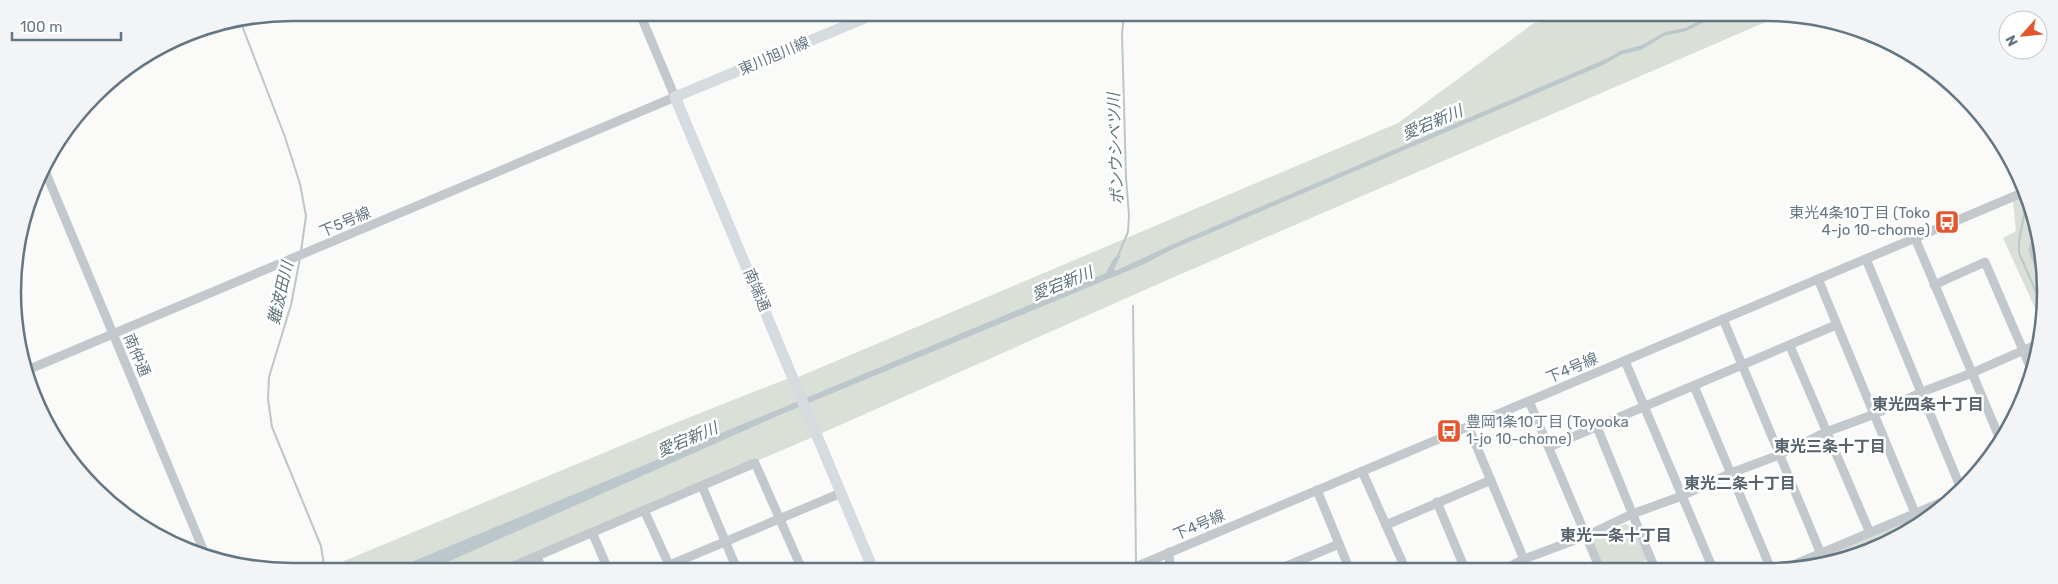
<svg xmlns="http://www.w3.org/2000/svg" width="2058" height="584" font-family="Rubik,'Noto Sans JP',sans-serif">
  <style>
    .green { fill: #dadfd7 }
    .water { fill: #bbc7cb }
    .lines { fill: none; stroke-linecap: round; stroke-linejoin: round }
    .stream { stroke: #bbc7cb; stroke-width: 2 }
    .minor { stroke: #c3c8cc; stroke-width: 9 }
    .major { stroke: #d6dbdf; stroke-width: 11 }
    .labels { text-anchor: middle; stroke-width: 5; stroke-linejoin: round; paint-order: stroke }
    .street-label { font-size: 15px; fill: #657683; stroke: #fff }
    .poi-label { font-size: 15px; fill: #657683; stroke: #fff; text-anchor: end }
    .water-label { font-size: 16px; font-style: italic; fill: #60757c; stroke: #fff }
    .neighbourhood-label { font-size: 16px; font-weight: bold; fill: #57646e; stroke: #fff }
    .rim { fill: none; stroke: #657683; stroke-width: 2.5 }
  </style>
  <rect width="100%" height="100%" fill="#fafaf8"/>
  <g class="green">
    <polygon points="1577,17 1775,18 1174,277 813,437 507,567 332,566 680,421 789,378 796,378 1398,123 1534,23"/>
    <polygon points="2024,197 2040,237 2036,242 2040,268 2040,319 2003,238 2016,231 2013,202"/>
    <polygon points="1943,505 1889,543 1802,569 1794,569"/>
    <polygon points="1625,524 1632,526 1647,560 1628,569 1604,569 1593,543 1595,537"/>
  </g>
  <polygon class="water" points="1707,17 1714,17 1686,31 1664,36 1641,50 1622,54 1603,65 1173,249 1142,265 782,414 436,567 402,566 1106,273 1114,258 1121,255 1114,269 1115,271 1171,245 1606,59 1620,51 1642,45 1665,32 1685,28"/>
  <g class="lines">
    <g class="stream">
      <polyline points="241,23 285,137 300,184 306,216 301,251"/>
      <polyline points="2026,205 2019,241 2019,253 2040,301"/>
      <polyline points="300,258 291,305 269,377 268,399 272,427 321,546 324,566"/>
      <polyline points="1117,258 1128,232 1129,215 1126,178 1122,34 1124,15"/>
      <polyline points="1133,306 1136,563"/>
      <polyline points="1831,561 1913,526"/>
    </g>
    <g class="minor">
      <polyline points="43,166 205,554"/>
      <polyline points="1915,238 2000,439"/>
      <polyline points="2040,240 2036,242 2033,250 2040,268"/>
      <polyline points="1866,259 1962,491"/>
      <polyline points="1818,279 1915,513"/>
      <polyline points="1934,285 1985,262 2032,371"/>
      <polyline points="1723,319 1821,554"/>
      <polyline points="1790,346 1870,533"/>
      <polyline points="1625,361 1713,569"/>
      <polyline points="25,371 675,97 640,14"/>
      <polyline points="1694,386 1771,569"/>
      <polyline points="1529,401 1600,569"/>
      <polyline points="1468,426 1528,569"/>
      <polyline points="1597,427 1655,569"/>
      <polyline points="1549,447 1836,325"/>
      <polyline points="1362,471 1405,568"/>
      <polyline points="702,486 736,567"/>
      <polyline points="1317,490 1349,568"/>
      <polyline points="1437,502 1465,569"/>
      <polyline points="644,510 670,567"/>
      <polyline points="1386,525 1491,480"/>
      <polyline points="592,532 607,567"/>
      <polyline points="1169,552 1170,568"/>
      <polyline points="537,556 541,567"/>
      <polyline points="511,567 755,463 801,567"/>
      <polyline points="665,567 841,493"/>
      <polyline points="1133,568 2022,193"/>
      <polyline points="1282,568 1339,544"/>
      <polyline points="1505,569 1524,559 1586,536 1632,514 1682,496 1731,473 1779,455 1826,432 1875,414 1922,392 1972,373 2040,343"/>
      <polyline points="1784,569 1954,497"/>
    </g>
    <polyline class="major" points="872,15 675,97 872,567"/>
  </g>
  <defs>
    <symbol id="bus-square" viewBox="-11 -11 22 22"><rect x="-9" y="-9" width="18" height="18" rx="4" fill="#e4572e" stroke="#fff"/><path d="M-5-6H5V4H4V6H2V4H-2V6H-4V4H-5ZM-3.5-4V0h7V-4ZM-3.5 1.2v1.5H-2V1.2ZM2 1.2v1.5H3.5V1.2Z" fill="#fff"/></symbol>
  </defs>
  <g fill-rule="evenodd">
    <use href="#bus-square" x="1933" y="208" width="28" height="28"/>
    <use href="#bus-square" x="1435" y="417" width="28" height="28"/>
  </g>
  <g class="labels">
    <g class="street-label">
      <text transform="translate(774 56) rotate(-23)" y="5">東川旭川線</text>
      <text transform="translate(345 222) rotate(-23)" y="5">下5号線</text>
      <text transform="translate(757 290) rotate(67)" y="5">南端通</text>
      <text transform="translate(137 355) rotate(67)" y="5">南仲通</text>
      <text transform="translate(1572 368) rotate(-23)" y="5">下4号線</text>
      <text transform="translate(1199 525) rotate(-23)" y="5">下4号線</text>
    </g>
    <g class="poi-label">
      <text x="1930" y="218">東光4条10丁目 (Toko<tspan x="1930" dy="17">4-jo 10-chome)</tspan></text>
      <text x="1466" y="427" text-anchor="start">豊岡1条10丁目 (Toyooka<tspan x="1466" dy="17">1-jo 10-chome)</tspan></text>
    </g>
    <g class="water-label">
      <text transform="translate(1432 122) rotate(-23)" y="6">愛宕新川</text>
      <text transform="translate(1115 149) rotate(-92)" y="6">ポンウシベツ川</text>
      <text transform="translate(1062 283) rotate(-22)" y="6">愛宕新川</text>
      <text transform="translate(280 293) rotate(-77)" y="6">難波田川</text>
      <text transform="translate(687 439) rotate(-23)" y="6">愛宕新川</text>
    </g>
    <g class="neighbourhood-label">
      <text x="1928" y="410">東光四条十丁目</text>
      <text x="1830" y="452">東光三条十丁目</text>
      <text x="1740" y="489">東光二条十丁目</text>
      <text x="1616" y="541">東光一条十丁目</text>
    </g>
  </g>
  <path d="M0 0H2058V584H0ZM292 21H1766A271 271 0 0 1 2037 292V292A271 271 0 0 1 1766 563H292A271 271 0 0 1 21 292V292A271 271 0 0 1 292 21Z" fill="#f3f4f5" fill-rule="evenodd"/>
  <path class="rim" d="M292 21H1766A271 271 0 0 1 2037 292V292A271 271 0 0 1 1766 563H292A271 271 0 0 1 21 292V292A271 271 0 0 1 292 21Z"/>
  <g transform="translate(2023 35) rotate(243)"><circle r="24" fill="#ffffff" stroke="#c1c8cd"/>
  <path d="M0-4L9 19L0 12L-9 19Z" fill="#e4572e"/>
  <text y="-8" font-size="14" font-weight="bold" text-anchor="middle" fill="#657683">N</text>
  </g>
  <path d="M12 32v8h109v-8" fill="none" stroke="#657683" stroke-width="2.5"/>
  <text x="20" y="32" font-size="15" fill="#657683" stroke="#ffffff" stroke-width="4" paint-order="stroke">100 m</text>
</svg>
